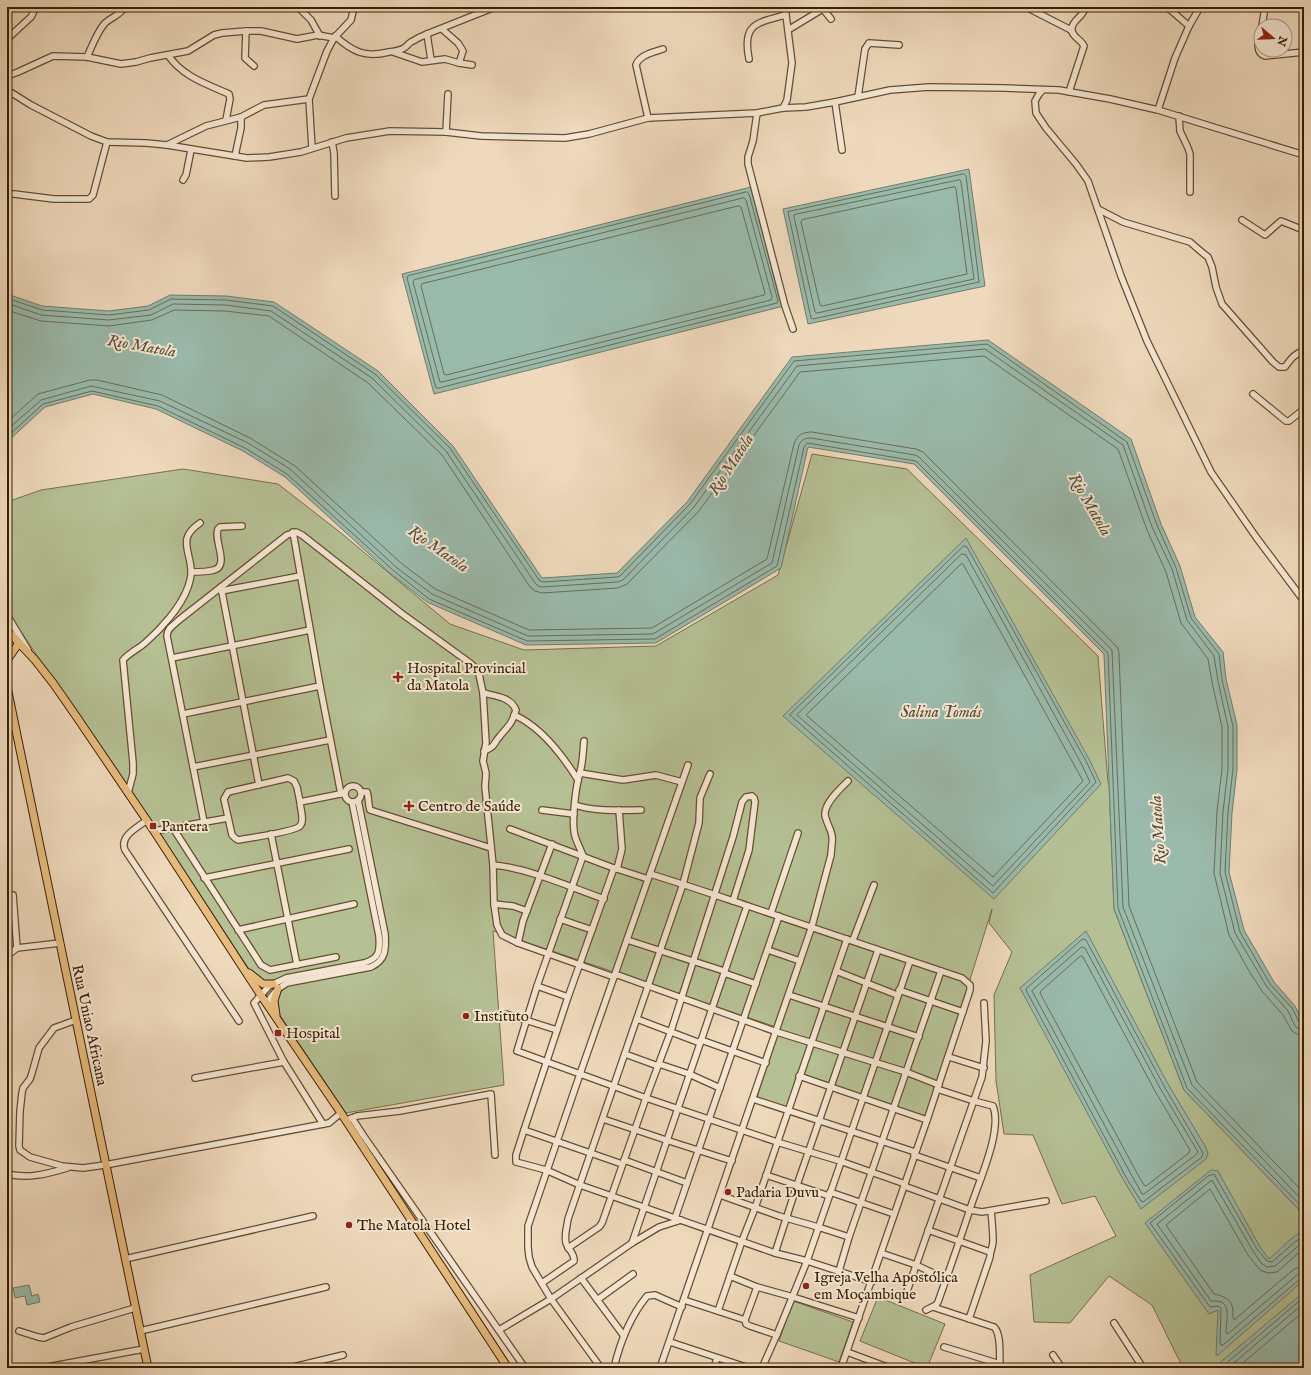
<svg xmlns="http://www.w3.org/2000/svg" width="1311" height="1375" font-family="'IM FELL English',serif">
  <style>
    .green { fill: #b5c094; stroke: #76704c }
    .water { fill: #9abaac; stroke: #737c68 }
    .lines { fill: none; stroke-linecap: round; stroke-linejoin: round }
    .shore { stroke: #696d58; stroke-width: 1 }
    .minor-casing { stroke: #664e31; stroke-width: 8 }
    .major-casing { stroke: #382003; stroke-width: 9 }
    .minor { stroke: #f5e6d3; stroke-width: 5.5 }
    .major { stroke: #e8bc7e; stroke-width: 7 }
    .poi-dot { fill: #8f2418; stroke: #f5e6d3; stroke-width: 1.5 }
    .labels { text-anchor: middle; stroke-width: 4; stroke-linejoin: round; paint-order: stroke }
    .poi-label { font-size: 15px; fill: #382003; stroke: #f5e6d3; text-anchor: start }
    .street-label { font-size: 15px; fill: #382003; stroke: #f5e6d3 }
    .water-label { font-size: 16px; font-style: italic; fill: #554e36; stroke: #f5e6d3 }
  </style>
  <rect width="100%" height="100%" fill="#efd9bc"/>
  <filter id="stains"><feTurbulence type="fractalNoise" baseFrequency=".005" numOctaves="4"/><feColorMatrix values="0 0 0 0 .2 0 0 0 0 .09 0 0 0 0 .02 0 0 0 .5 -.17"/></filter>
  <radialGradient id="worn" r=".72"><stop offset=".6" stop-color="#630" stop-opacity="0"/><stop offset="1" stop-color="#630" stop-opacity=".3"/></radialGradient>
  <g class="green">
    <polygon points="812,454 907,469 1098,656 1108,783 1109,782 1114,909 1184,1090 1304,1215 1304,1368 1183,1368 1152,1305 1109,1276 1070,1323 1034,1322 1030,1275 1116,1236 1095,1196 1062,1204 1033,1135 1004,1134 996,1081 994,995 1012,952 989,923 992,909 927,1118 799,1077 787,1108 757,1098 776,1027 493,931 504,1085 346,1113 7,611 7,502 41,490 183,469 278,484 341,533 450,624 524,650 656,646 778,575"/>
    <polygon points="878,1297 945,1324 927,1368 860,1341"/>
    <polygon points="793,1301 853,1322 839,1362 779,1341"/>
  </g>
  <g class="water">
    <polygon points="969,169 985,286 808,324 783,209"/>
    <polygon points="751,187 784,306 434,394 402,274"/>
    <polygon points="7,294 42,306 109,311 148,306 170,295 226,296 274,302 378,371 453,446 542,578 617,573 687,502 792,357 988,340 1131,439 1161,524 1180,566 1195,617 1223,652 1226,679 1237,725 1237,769 1232,813 1229,872 1244,930 1274,982 1295,1006 1304,1024 1304,1215 1184,1090 1114,909 1104,654 914,464 808,447 781,568 656,643 526,645 427,602 391,574 285,477 243,451 156,409 93,394 45,407 7,442"/>
    <polygon points="966,538 1089,759 1101,784 994,899 783,716"/>
    <polygon points="1086,931 1168,1084 1205,1146 1208,1153 1206,1159 1141,1209 1124,1181 1020,988"/>
    <path d="M 1211,1170 L 1218,1171 L 1260,1247 L 1269,1259 C 1278,1252 1294,1233 1304,1232 L 1304,1280 L 1218,1355 L 1216,1355 L 1218,1310 L 1209,1314 L 1145,1223 Z"/>
    <polygon points="29,1285 32,1296 38,1294 40,1302 27,1305 25,1296 15,1298 13,1288"/>
    <polygon points="1304,1292 1304,1368 1219,1368 1217,1365"/>
  </g>
  <g class="lines">
    <g class="shore">
      <polygon points="964,174 966,176 979,282 813,319 811,318 788,212"/>
      <polygon points="960,180 961,182 974,279 817,313 815,312 794,217 794,215"/>
      <polygon points="955,187 956,189 967,274 822,306 820,305 801,222 802,220"/>
      <polygon points="747,192 749,194 778,301 777,303 439,388 436,388 407,278 408,276"/>
      <polygon points="744,198 746,200 772,297 771,300 442,382 440,382 413,282 414,280"/>
      <polygon points="739,206 741,207 765,293 764,295 446,375 444,374 421,286 422,284"/>
      <polyline points="7,298 42,310 109,315 149,310 171,299 226,300 273,306 375,374 450,448 539,580 543,582 617,577 620,576 690,504 794,361 987,344 1127,442 1157,525 1176,568 1191,618 1219,654 1222,680 1233,726 1233,769 1228,812 1225,872 1240,932 1270,984 1292,1008 1299,1022 1304,1024"/>
      <polyline points="7,303 41,315 109,320 151,315 173,304 225,305 271,311 372,378 446,451 535,583 538,586 542,587 617,582 623,580 694,507 797,366 985,349 1123,445 1152,527 1172,569 1187,620 1214,656 1218,681 1228,727 1228,769 1223,812 1220,873 1235,933 1267,987 1288,1011 1295,1026 1299,1029 1304,1029"/>
      <polyline points="7,310 41,321 109,326 152,320 174,310 225,311 269,316 368,383 442,455 530,587 535,591 542,593 618,588 627,584 699,511 800,372 984,356 1118,449 1147,530 1166,572 1181,623 1208,659 1212,682 1222,727 1222,769 1217,811 1214,873 1229,935 1249,971 1262,991 1283,1015 1292,1031 1297,1034 1304,1035"/>
      <path d="M 7,422 L 38,394 L 90,380 L 97,380 L 162,395 L 250,438 L 295,466 L 401,563 L 435,589 L 529,630 L 652,628 L 767,559 L 794,444 C 797,435 803,432 812,432 L 916,449 L 923,452 L 1118,648 L 1119,654 L 1129,906 L 1197,1082 L 1304,1193"/>
      <path d="M 7,430 L 41,400 L 91,386 L 160,401 L 248,443 L 290,469 L 397,568 L 432,594 L 528,636 L 653,634 L 772,563 L 799,445 C 801,440 805,438 811,438 L 915,455 L 919,457 L 1112,650 L 1123,907 L 1192,1085 L 1304,1202"/>
      <polyline points="7,437 43,404 92,391 158,406 245,448 287,474 394,571 429,599 527,641 655,639 777,566 804,447 807,443 916,461 1108,653 1118,908 1187,1088 1304,1209"/>
      <polygon points="964,546 967,547 1086,761 1096,782 993,893 790,715"/>
      <polygon points="962,554 966,555 1081,763 1090,782 993,886 797,715"/>
      <polygon points="963,564 1083,781 993,877 806,715 961,564"/>
      <polygon points="1083,939 1086,940 1164,1086 1203,1153 1202,1157 1143,1202 1141,1201 1127,1179 1026,990 1027,988"/>
      <polygon points="1082,947 1085,948 1160,1088 1198,1152 1197,1154 1144,1194 1142,1194 1132,1176 1032,991"/>
      <polygon points="1081,956 1083,957 1155,1091 1190,1150 1189,1153 1146,1186 1144,1185 1137,1173 1040,993 1041,991"/>
      <polyline points="1304,1236 1296,1241 1272,1262 1267,1261 1257,1249 1214,1174 1208,1176 1150,1223 1210,1307 1218,1306 1221,1308 1220,1343 1221,1345 1223,1345 1300,1279 1304,1278"/>
      <path d="M 1304,1241 L 1275,1266 L 1267,1267 L 1261,1263 L 1253,1251 L 1212,1180 L 1157,1224 L 1211,1301 C 1214,1301 1218,1301 1221,1302 C 1231,1306 1226,1323 1226,1332 L 1227,1334 L 1229,1333 L 1297,1275 L 1304,1273"/>
      <path d="M 1304,1248 L 1277,1272 L 1268,1273 L 1260,1270 L 1248,1255 L 1210,1189 L 1166,1225 L 1214,1294 C 1223,1296 1232,1299 1233,1310 C 1233,1314 1232,1316 1234,1320 L 1293,1270 L 1299,1267 L 1304,1267"/>
      <polyline points="1222,1368 1223,1366 1304,1297"/>
      <polyline points="1228,1368 1304,1303"/>
      <polyline points="1237,1368 1304,1311"/>
    </g>
    <defs>
      <g id="minor">
        <polyline points="298,7 311,20 320,36"/>
        <polyline points="746,7 746,8"/>
        <polyline points="1026,7 1071,30"/>
        <polyline points="1167,7 1189,26"/>
        <polyline points="823,9 831,19"/>
        <polyline points="1262,26 1265,7"/>
        <polyline points="442,29 458,43 463,51 459,63 472,65"/>
        <path d="M 1261,29 C 1259,39 1254,52 1265,56 L 1304,52"/>
        <polyline points="788,30 826,7"/>
        <polyline points="246,31 245,58 254,66"/>
        <polyline points="427,34 431,60"/>
        <path d="M 335,36 C 353,52 365,58 389,52 C 394,51 399,51 404,48 C 406,47 408,44 411,42 C 416,39 422,36 427,34 L 495,7"/>
        <polyline points="7,39 31,17 36,7"/>
        <polyline points="393,52 422,62 445,59 459,63"/>
        <path d="M 168,55 C 182,76 206,84 229,94 L 230,99 L 226,120"/>
        <path d="M 87,57 C 92,46 97,32 105,23 C 112,17 120,15 125,7"/>
        <path d="M 749,59 C 742,24 756,23 785,15"/>
        <polyline points="7,76 18,72 53,56 87,57 121,64 136,62 150,58 188,51 214,35 222,33 246,31 261,31 297,39 318,35 334,38"/>
        <polyline points="7,90 31,105 91,136 107,142 146,143 167,145 247,158 269,157 301,152 346,138 390,131 446,132 481,136 565,138 589,134 648,118 757,113 783,108 806,107 835,102 890,90 929,87 1005,88 1059,90 1110,99 1158,110 1304,155"/>
        <polyline points="1043,90 1039,94 1035,101 1036,113 1046,128 1076,164 1088,181 1121,276 1147,341 1211,472 1256,537 1304,601"/>
        <path d="M 1069,92 L 1084,46 C 1081,39 1070,36 1072,28 C 1073,19 1084,17 1085,7"/>
        <polyline points="858,97 865,49 869,43 899,45"/>
        <polyline points="835,102 842,150"/>
        <polyline points="783,108 787,100 792,63 785,7"/>
        <polyline points="1158,110 1175,58 1189,26 1200,7"/>
        <polyline points="757,113 753,141 748,157 748,164 785,306 793,329"/>
        <polyline points="1179,116 1180,131 1188,148 1190,154 1190,192"/>
        <path d="M 648,118 L 636,65 C 639,55 654,52 663,49"/>
        <polyline points="446,132 448,94"/>
        <polyline points="332,142 334,153 335,196"/>
        <polyline points="167,145 206,126 241,117 264,105 309,99"/>
        <polyline points="312,148 309,99 327,51 334,38 351,20 354,7"/>
        <polyline points="235,156 241,128 241,117"/>
        <polyline points="183,180 186,175 191,150"/>
        <polyline points="14,194 54,199 89,199 93,195 107,142"/>
        <path d="M 1098,209 L 1123,222 L 1190,242 L 1204,254 L 1208,257 L 1212,267 L 1216,287 L 1222,304 L 1273,362 L 1279,367 L 1285,367 C 1290,360 1295,353 1304,351"/>
        <polyline points="1242,220 1265,235 1281,221 1301,229 1304,229"/>
        <polyline points="1253,394 1286,421 1289,421 1304,409"/>
        <polyline points="293,532 320,686 341,794"/>
        <path d="M 191,572 C 198,572 207,572 214,570 C 230,566 213,539 218,529 L 220,527 L 242,526"/>
        <polyline points="221,587 259,785"/>
        <polyline points="221,591 300,576"/>
        <polyline points="7,615 28,650"/>
        <polyline points="172,658 310,630"/>
        <path d="M 483,693 C 495,696 511,697 516,710 C 512,724 509,725 500,736 C 492,745 497,745 484,751"/>
        <polyline points="183,714 320,686"/>
        <path d="M 514,715 C 540,726 563,756 578,780"/>
        <path d="M 584,741 C 583,751 583,762 580,772 C 576,786 571,822 575,836 C 577,843 581,850 583,856 L 537,986 L 517,1051 L 646,1098 L 777,1142 L 840,1161 L 905,1184"/>
        <polyline points="193,767 330,740"/>
        <polyline points="580,773 623,780 656,775 682,782"/>
        <circle cx="353" cy="794" r="8"/>
        <path d="M 361,792 L 367,792 C 369,798 368,804 370,810 L 491,848"/>
        <path d="M 128,793 L 133,774 L 133,763 L 123,660 C 129,653 138,649 145,643 C 161,629 181,607 188,587 C 190,581 192,575 191,569 C 189,548 178,538 200,523"/>
        <path d="M 300,802 C 300,808 305,821 300,826 C 294,832 249,838 238,840 L 235,838 L 232,835 L 224,799 L 228,792 L 288,778 L 294,781 L 297,787 L 300,802 L 345,793"/>
        <path d="M 575,805 C 596,812 619,810 641,810"/>
        <polyline points="542,810 574,814"/>
        <path d="M 147,820 C 137,828 119,836 125,850 L 239,1021"/>
        <path d="M 204,822 L 167,636 C 167,628 174,625 179,620 L 287,535 L 296,532 L 302,535 L 401,613 L 470,663 L 477,669 L 479,674 L 483,693 L 486,743 L 483,761 L 486,773 L 485,787 L 493,865 L 494,904 L 497,925 L 502,935 L 518,943 L 614,977"/>
        <polyline points="173,828 261,965 270,970 336,957"/>
        <polyline points="510,829 611,867 648,879"/>
        <polyline points="154,831 228,818"/>
        <polyline points="271,834 297,965"/>
        <path d="M 493,865 C 528,868 570,887 604,899"/>
        <polyline points="614,868 568,997 524,1130 516,1155 516,1162 546,1170 580,1185 775,1253 807,1261 872,1282"/>
        <polyline points="617,869 622,849 619,810"/>
        <path d="M 650,874 C 683,884 715,895 748,906 C 820,930 891,954 962,978 L 970,985 L 970,990 L 927,1120 L 841,1368"/>
        <polyline points="204,878 349,849"/>
        <polyline points="13,895 17,948"/>
        <polyline points="494,904 513,906 527,911"/>
        <polyline points="771,913 798,833"/>
        <polyline points="560,919 592,930"/>
        <polyline points="238,930 354,904"/>
        <polyline points="627,940 724,971"/>
        <polyline points="853,940 874,885"/>
        <polyline points="518,943 523,921 552,844"/>
        <polyline points="768,950 800,961"/>
        <polyline points="7,956 17,948 60,943"/>
        <polyline points="836,971 897,995"/>
        <polyline points="724,973 756,984"/>
        <polyline points="615,974 777,1032 906,1072 939,1085"/>
        <polyline points="537,986 568,997"/>
        <polyline points="899,990 963,1012"/>
        <polyline points="789,995 919,1037"/>
        <path d="M 267,1004 C 272,994 277,989 287,983 L 371,967 C 386,960 386,949 385,934 L 358,800"/>
        <polyline points="506,1014 557,1030"/>
        <polyline points="637,1019 700,1043"/>
        <polyline points="76,1020 54,1028 39,1048 32,1073 30,1079 23,1088 22,1093 20,1111 19,1146 20,1150 30,1157 62,1166 83,1168 105,1165 329,1123 341,1113"/>
        <polyline points="701,1040 766,1063"/>
        <polyline points="625,1054 658,1066"/>
        <polyline points="949,1057 984,1068"/>
        <polyline points="659,1064 689,1074 720,1088"/>
        <polyline points="799,1076 927,1120"/>
        <polyline points="195,1078 284,1062"/>
        <polyline points="753,1099 915,1152"/>
        <polyline points="352,1118 363,1135 525,1368"/>
        <polyline points="349,1119 357,1116 400,1111 491,1094 495,1155"/>
        <polyline points="603,1119 666,1140 732,1161"/>
        <path d="M 323,1124 L 284,1062 L 254,1003 L 269,986 L 286,978 L 364,963 C 380,958 380,951 379,936 L 352,802"/>
        <polyline points="524,1130 622,1164"/>
        <polyline points="914,1155 981,1178"/>
        <polyline points="624,1160 687,1183"/>
        <path d="M 7,1174 C 28,1179 47,1174 67,1168"/>
        <polyline points="766,1175 829,1196"/>
        <polyline points="904,1186 970,1210 982,1212 1046,1201"/>
        <polyline points="830,1192 894,1214"/>
        <polyline points="720,1195 779,1216 818,1227 849,1237"/>
        <polyline points="675,1218 779,916"/>
        <polyline points="928,1230 990,1252"/>
        <polyline points="632,1243 747,906"/>
        <polyline points="568,1248 599,1227 602,1223 646,1098 671,1031 733,837 742,802 746,797 752,796 754,798 755,802 749,850 733,901"/>
        <polyline points="775,1253 797,1185 878,950"/>
        <polyline points="881,1253 916,1265 946,1279"/>
        <polyline points="125,1259 313,1216"/>
        <polyline points="839,1271 849,1237 941,971"/>
        <polyline points="730,1276 757,1287 745,1320"/>
        <polyline points="581,1278 624,1336"/>
        <path d="M 542,1283 L 574,1261 C 575,1254 568,1249 566,1243 C 564,1235 567,1227 568,1219 L 683,884 L 699,823 L 700,798 L 710,774"/>
        <polyline points="757,1287 793,1297 859,1318"/>
        <polyline points="905,1297 982,1077 986,1041 984,1003"/>
        <polyline points="597,1300 633,1274"/>
        <polyline points="684,1300 745,1320 746,1324 750,1326 777,1335"/>
        <path d="M 933,1307 L 994,1327 C 1002,1334 999,1358 1000,1368"/>
        <path d="M 926,1310 L 936,1305 L 938,1302 C 949,1271 960,1240 970,1209 C 978,1183 1003,1131 993,1106 L 974,1101 L 937,1089"/>
        <polyline points="718,1311 742,1241 755,1208 847,939"/>
        <path d="M 969,1319 L 990,1257 C 990,1251 993,1247 993,1241 C 993,1231 992,1221 991,1211"/>
        <polyline points="1114,1323 1143,1368"/>
        <polyline points="499,1330 551,1299 632,1243 659,1227 681,1220"/>
        <polyline points="19,1331 38,1337 44,1338 71,1327 135,1308"/>
        <polyline points="140,1331 326,1287"/>
        <polyline points="670,1342 749,1368"/>
        <polyline points="944,1347 1000,1364"/>
        <polyline points="847,1352 890,1368"/>
        <polyline points="1053,1355 1062,1368"/>
        <polyline points="42,1368 144,1349"/>
        <polyline points="289,1368 343,1355"/>
        <polyline points="601,1368 551,1299 532,1267 529,1257 528,1247 528,1226 580,1074 688,765"/>
        <path d="M 614,1368 C 620,1342 630,1317 647,1296 L 655,1295 L 682,1307"/>
        <path d="M 660,1368 L 812,926 L 831,855 C 831,849 833,842 832,836 C 831,829 826,822 825,815 C 824,803 841,788 848,781"/>
        <polyline points="714,1368 717,1358"/>
        <polyline points="762,1368 778,1332 807,1261 910,961"/>
      </g>
      <g id="major">
        <polyline points="7,630 35,660 53,683 76,716 154,831 260,994 341,1113 508,1368"/>
        <polyline points="7,660 19,643"/>
        <polyline points="7,687 148,1368"/>
        <polyline points="249,973 263,984 273,984"/>
        <polyline points="276,1015 274,1001 278,988"/>
      </g>
    </defs>
    <use href="#minor" class="minor-casing"/>
    <use href="#major" class="major-casing"/>
    <use href="#minor" class="minor"/>
    <use href="#major" class="major"/>
  </g>
  <g class="poi-dot">
    <path d="M396 671h4v4h4v4h-4v4h-4v-4h-4v-4h4z"/>
    <path d="M407 800h4v4h4v4h-4v4h-4v-4h-4v-4h4z"/>
    <rect x="149" y="822" width="8" height="8" rx="2"/>
    <circle cx="466" cy="1016" r="4"/>
    <rect x="274" y="1029" width="8" height="8" rx="2"/>
    <circle cx="728" cy="1192" r="4"/>
    <circle cx="349" cy="1225" r="4"/>
    <circle cx="806" cy="1286" r="4"/>
  </g>
  <g class="labels">
    <g class="poi-label">
      <text x="407" y="673">Hospital Provincial<tspan x="407" dy="17">da Matola</tspan></text>
      <text x="418" y="811">Centro de Saúde</text>
      <text x="161" y="831">Pantera</text>
      <text x="474" y="1021">Instituto</text>
      <text x="286" y="1038">Hospital</text>
      <text x="736" y="1197">Padaria Duvu</text>
      <text x="357" y="1230">The Matola Hotel</text>
      <text x="814" y="1282">Igreja Velha Apostólica<tspan x="814" dy="17">em Moçambique</tspan></text>
    </g>
    <g class="street-label">
      <text transform="translate(90 1025) rotate(78)" y="5">Rua Uniao Africana</text>
    </g>
    <g class="water-label">
      <text transform="translate(142 345) rotate(10)" y="6">Rio Matola</text>
      <text transform="translate(730 464) rotate(-57)" y="6">Rio Matola</text>
      <text transform="translate(1091 504) rotate(60)" y="6">Rio Matola</text>
      <text transform="translate(439 548) rotate(35)" y="6">Rio Matola</text>
      <text x="941" y="717">Salina Tomás</text>
      <text transform="translate(1157 830) rotate(-94)" y="6">Rio Matola</text>
    </g>
  </g>
  <rect width="1311" height="1375" fill="none" stroke="#efd9bc" stroke-width="24"/>
  <rect x="8" y="8" width="1295" height="1359" fill="none" stroke="#382003" stroke-width="2"/>
  <rect x="12" y="12" width="1287" height="1351" fill="none" stroke="#382003"/>
  <g transform="translate(1273 38) rotate(109)"><circle r="19" fill="#f5e6d3" stroke="#a99780"/>
  <path d="M0-3L7 15L0 10L-7 15Z" fill="#8f2418"/>
  <text y="-6" font-size="11" font-weight="bold" text-anchor="middle" fill="#382003">N</text>
  </g>
  <rect width="100%" height="100%" filter="url(#stains)"/>
  <rect width="100%" height="100%" fill="url(#worn)"/>
</svg>
